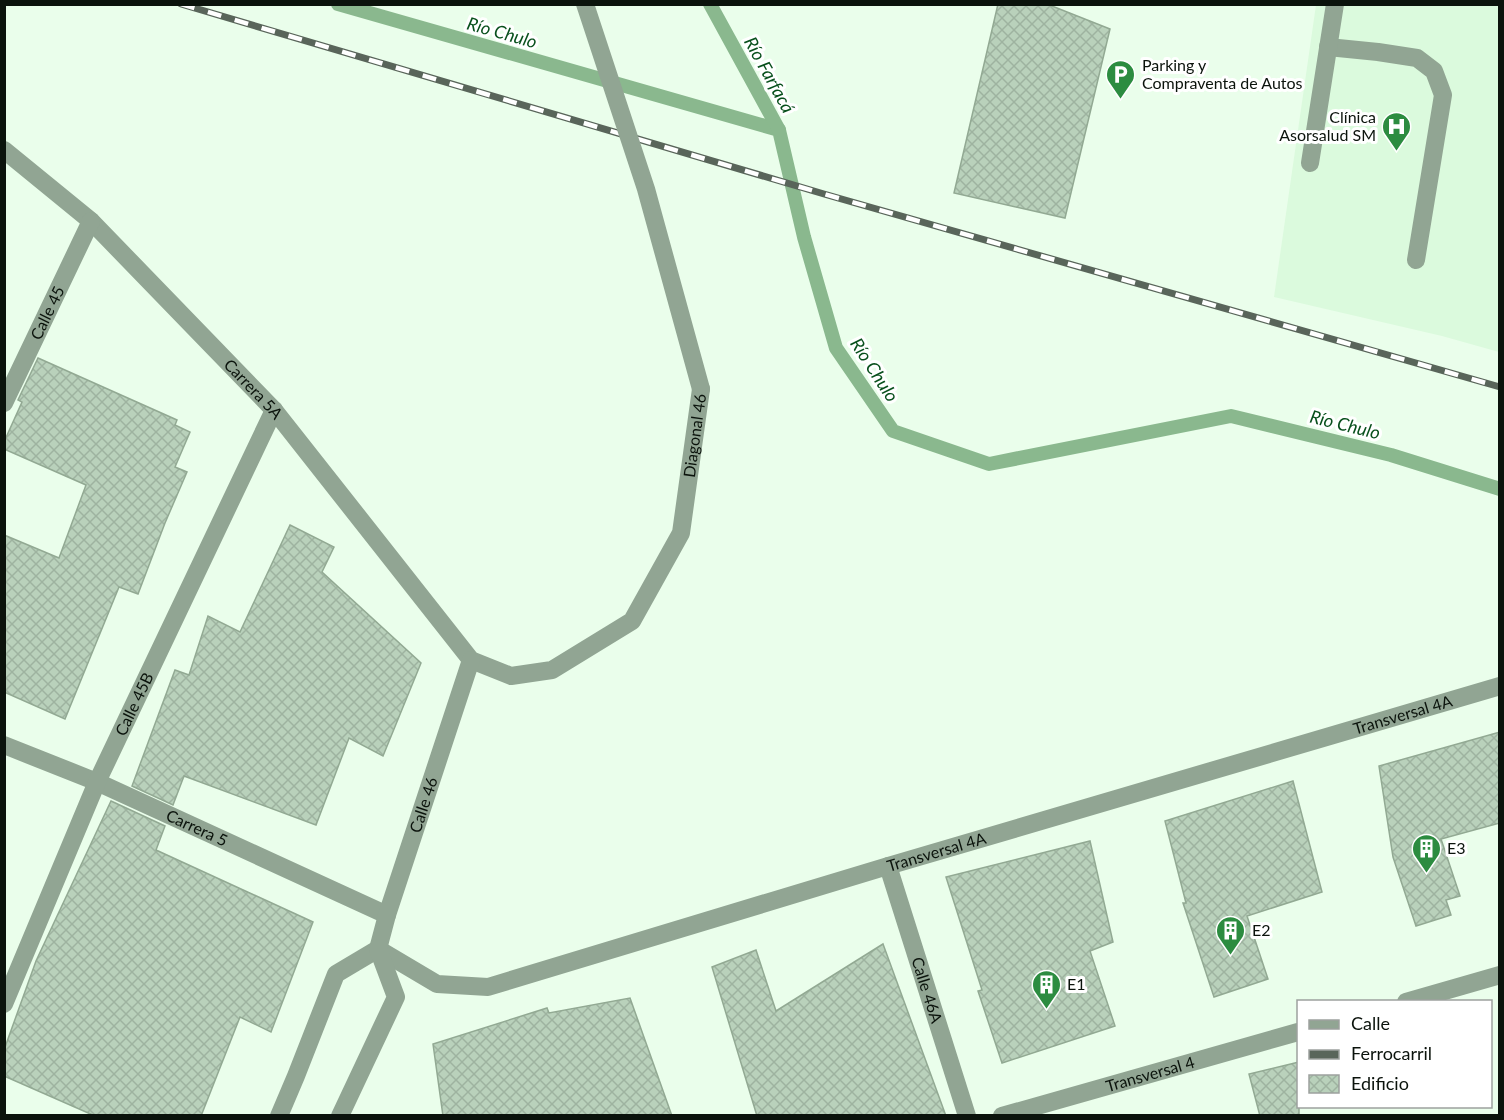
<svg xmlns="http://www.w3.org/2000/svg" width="1504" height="1120" font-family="Lato,sans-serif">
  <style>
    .built { fill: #dbfadd }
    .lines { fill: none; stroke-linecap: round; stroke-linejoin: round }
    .stream { stroke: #8ab88e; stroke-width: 14 }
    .building { fill: url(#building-cross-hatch); stroke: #92a993; stroke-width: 1.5 }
    .minor { stroke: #91a593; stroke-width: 18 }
    .rail-casing { stroke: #59655a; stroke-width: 7 }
    .rail { stroke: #fff; stroke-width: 4.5; stroke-dasharray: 14; stroke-linecap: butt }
    .minor-bridge { stroke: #91a593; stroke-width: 18 }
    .labels { text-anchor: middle; stroke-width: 6; stroke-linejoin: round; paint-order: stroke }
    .poi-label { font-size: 16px; fill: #0b130c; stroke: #fff; text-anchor: start }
    .street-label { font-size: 16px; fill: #0b130c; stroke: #fff }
    .water-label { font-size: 18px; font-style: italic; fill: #08501c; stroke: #fff }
  </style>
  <defs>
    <pattern id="building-cross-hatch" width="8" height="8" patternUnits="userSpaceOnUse" patternTransform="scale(1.5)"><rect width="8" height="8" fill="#b9d1bb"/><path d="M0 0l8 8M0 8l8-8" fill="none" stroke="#9eb3a0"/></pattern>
  </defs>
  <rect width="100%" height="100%" fill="#eafeeb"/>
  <polygon class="built" points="1316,5 1499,5 1499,352 1442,336 1274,297"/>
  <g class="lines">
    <g class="stream">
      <polyline points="338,4 779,130 804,237 836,348 893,431 989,464 1231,416 1391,455 1500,489"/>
      <polyline points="710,4 779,130"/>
    </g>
  </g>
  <g class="building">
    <polygon points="998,4 1047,4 1110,29 1065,218 954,193"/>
    <polygon points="38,358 177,420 175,425 190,432 175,467 187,472 165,523 138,594 119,587 65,719 4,692 4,535 59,558 86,485 4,449 4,442 22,402 18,400"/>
    <polygon points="290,525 334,547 322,572 421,663 383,756 349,738 316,825 184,776 173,805 132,786 175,670 189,675 208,616 240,632"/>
    <polygon points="1500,732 1500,823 1441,839 1460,896 1446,900 1451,915 1416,926 1393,857 1379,766"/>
    <polygon points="1293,781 1322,892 1247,916 1268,979 1214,997 1183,903 1186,903 1165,821"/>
    <polygon points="111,801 165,826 156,850 313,922 271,1032 240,1017 201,1116 95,1116 4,1076 4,1050 36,961"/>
    <polygon points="1090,841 1113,942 1090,951 1115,1026 1002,1063 978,991 982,990 946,877"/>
    <polygon points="883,944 946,1116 757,1116 712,967 756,950 776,1011"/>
    <polygon points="630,998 672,1116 443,1116 433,1044 547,1008 549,1013"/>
    <polygon points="1299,1062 1299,1116 1260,1116 1249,1074"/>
  </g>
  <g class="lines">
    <g class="minor">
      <polyline points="1328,47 1378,52 1417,58 1434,71 1443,95 1416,260"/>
      <path id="s1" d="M 4,150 L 91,221 L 274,410 L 471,660 L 511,676 L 552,670 L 632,621 L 681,533 L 701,389"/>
      <polyline points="1310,163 1335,4"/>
      <path id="s2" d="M 4,403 L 91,221"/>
      <path id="s3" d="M 4,745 L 97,782 L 387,915"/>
      <path id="s4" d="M 888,866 L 967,1116"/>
      <path id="s5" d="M 378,949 L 437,984 L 488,987 L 888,866 L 1500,686"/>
      <polyline points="1406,1002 1500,975"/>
      <path id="s6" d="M 4,1004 L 97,782 L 274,410"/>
      <polyline points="279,1116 296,1076 336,974 378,949"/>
      <path id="s7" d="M 340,1116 L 396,997 L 378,949 L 387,915 L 471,660"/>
      <path id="s8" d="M 1002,1116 L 1298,1032"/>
    </g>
    <defs>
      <polyline id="rail" points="181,4 824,194 1500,387"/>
    </defs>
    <use href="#rail" class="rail-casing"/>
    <use href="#rail" class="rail"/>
    <polyline class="minor-bridge" points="585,4 646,189 701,389"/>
  </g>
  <defs>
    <symbol id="parking-pin" viewBox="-11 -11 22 30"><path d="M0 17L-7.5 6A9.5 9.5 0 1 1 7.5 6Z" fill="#2c8c40" stroke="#fff"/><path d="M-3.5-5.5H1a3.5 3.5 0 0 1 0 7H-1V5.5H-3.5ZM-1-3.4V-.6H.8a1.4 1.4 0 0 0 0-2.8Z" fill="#fff"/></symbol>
    <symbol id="hospital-pin" viewBox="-11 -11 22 30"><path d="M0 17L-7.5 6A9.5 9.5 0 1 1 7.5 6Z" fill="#2c8c40" stroke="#fff"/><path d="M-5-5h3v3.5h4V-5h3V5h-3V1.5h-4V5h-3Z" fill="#fff"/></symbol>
    <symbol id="building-pin" viewBox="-11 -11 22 30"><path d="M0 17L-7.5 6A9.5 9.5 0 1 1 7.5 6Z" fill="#2c8c40" stroke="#fff"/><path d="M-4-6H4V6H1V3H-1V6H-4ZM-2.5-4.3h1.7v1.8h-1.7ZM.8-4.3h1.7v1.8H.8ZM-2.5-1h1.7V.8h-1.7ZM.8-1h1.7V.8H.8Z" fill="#fff"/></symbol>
  </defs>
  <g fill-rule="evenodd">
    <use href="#parking-pin" x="1104" y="58" width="33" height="45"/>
    <use href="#hospital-pin" x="1380" y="110" width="33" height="45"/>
    <use href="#building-pin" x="1410" y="832" width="33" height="45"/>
    <use href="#building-pin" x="1214" y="914" width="33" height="45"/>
    <use href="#building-pin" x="1030" y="968" width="33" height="45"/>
  </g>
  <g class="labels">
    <g class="poi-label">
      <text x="1142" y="71">Parking y<tspan x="1142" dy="18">Compraventa de Autos</tspan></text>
      <text x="1376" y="123" text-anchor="end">Clínica<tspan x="1376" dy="18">Asorsalud SM</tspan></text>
      <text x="1447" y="854">E3</text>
      <text x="1252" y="936">E2</text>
      <text x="1067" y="990">E1</text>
    </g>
    <g class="street-label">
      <text dy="6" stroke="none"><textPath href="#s2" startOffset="100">Calle 45</textPath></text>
      <text dy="6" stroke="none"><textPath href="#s1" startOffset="346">Carrera 5A</textPath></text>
      <text dy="6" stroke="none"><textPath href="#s1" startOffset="1071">Diagonal 46</textPath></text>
      <text dy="6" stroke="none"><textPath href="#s6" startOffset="327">Calle 45B</textPath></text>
      <text dy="6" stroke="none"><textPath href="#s5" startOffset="1074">Transversal 4A</textPath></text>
      <text dy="6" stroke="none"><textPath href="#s7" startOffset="334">Calle 46</textPath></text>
      <text dy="6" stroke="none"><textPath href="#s3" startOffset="210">Carrera 5</textPath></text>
      <text dy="6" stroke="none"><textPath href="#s5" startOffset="588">Transversal 4A</textPath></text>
      <text dy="6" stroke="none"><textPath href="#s4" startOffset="130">Calle 46A</textPath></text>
      <text dy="6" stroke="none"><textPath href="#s8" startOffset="154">Transversal 4</textPath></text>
    </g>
    <g class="water-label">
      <text transform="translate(502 33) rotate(16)" y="6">Río Chulo</text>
      <text transform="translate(769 75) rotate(61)" y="6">Río Farfacá</text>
      <text transform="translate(874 370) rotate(57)" y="6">Río Chulo</text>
      <text transform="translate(1345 425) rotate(14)" y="6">Río Chulo</text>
    </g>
  </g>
  <rect width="1504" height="1120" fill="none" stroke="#0b130c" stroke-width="12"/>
  <rect x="1297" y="1000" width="195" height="108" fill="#ffffff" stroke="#9da19e" stroke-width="1.5"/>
  <rect x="1309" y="1020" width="30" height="9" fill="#91a593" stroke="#9da19e" stroke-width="1.5"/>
  <text x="1351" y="1030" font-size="18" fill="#0b130c">Calle</text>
  <rect x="1309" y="1050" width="30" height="9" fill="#59655a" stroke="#9da19e" stroke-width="1.5"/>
  <text x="1351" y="1060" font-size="18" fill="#0b130c">Ferrocarril</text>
  <rect x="1309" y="1075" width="30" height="18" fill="url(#building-cross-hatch)" stroke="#9da19e" stroke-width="1.5"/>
  <text x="1351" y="1090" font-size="18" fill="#0b130c">Edificio</text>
</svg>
